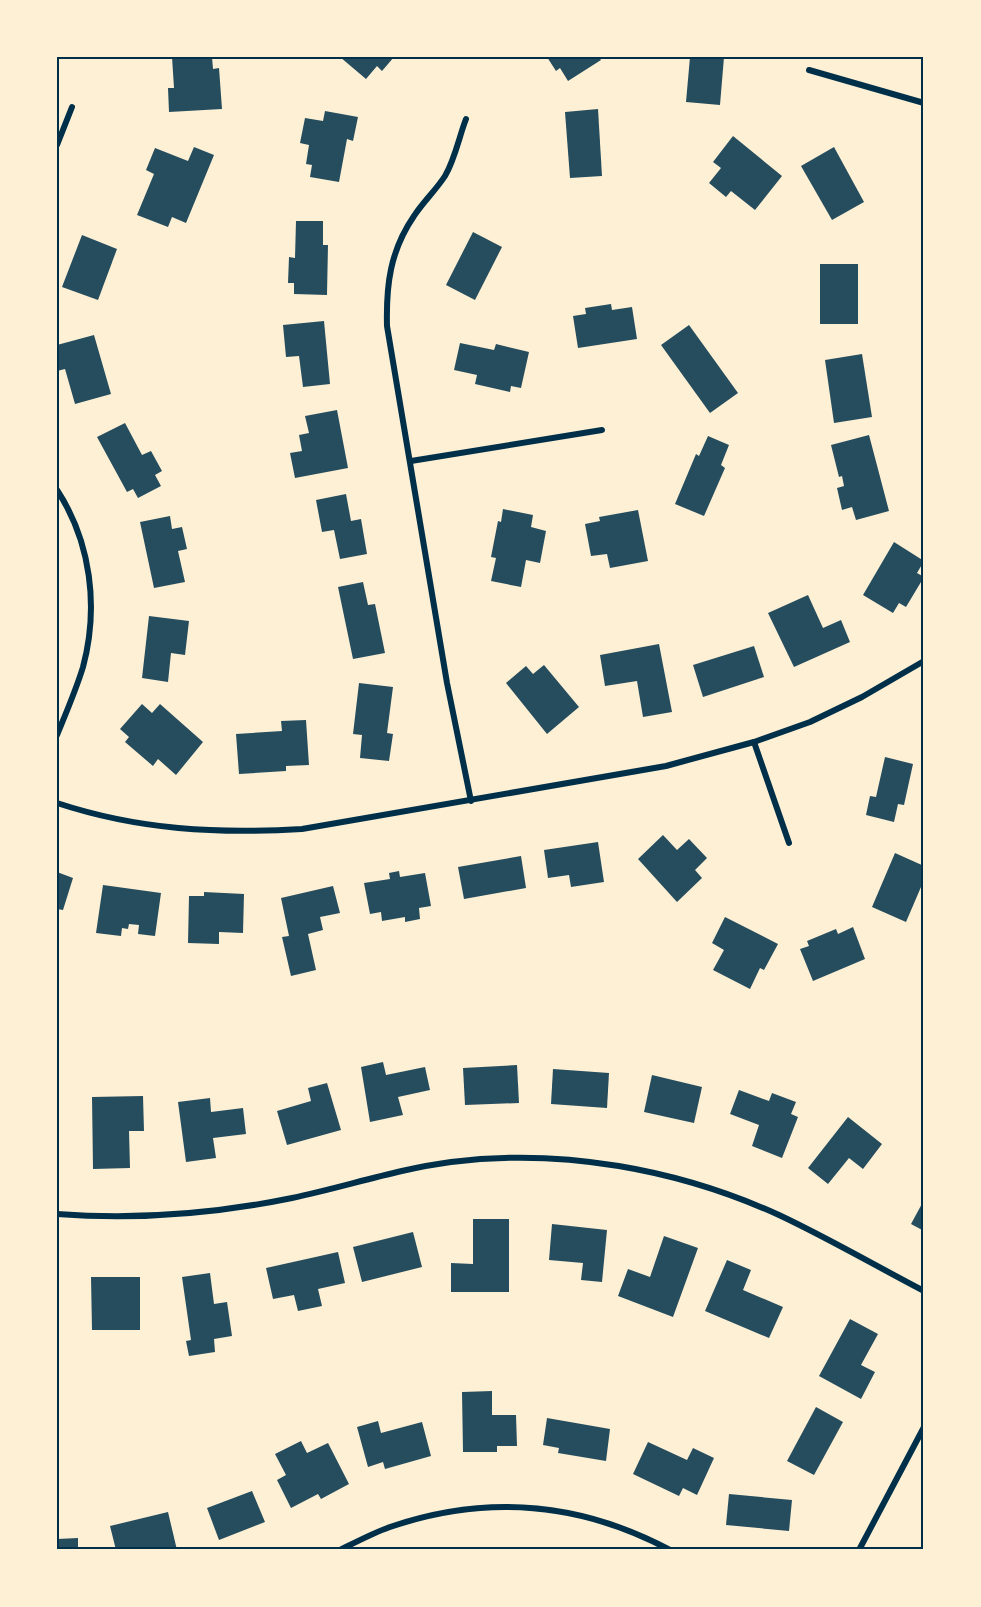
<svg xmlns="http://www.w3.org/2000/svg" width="981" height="1607" font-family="Karla,sans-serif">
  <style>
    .building { fill: #264d5e }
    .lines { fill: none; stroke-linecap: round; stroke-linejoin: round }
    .minor { stroke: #003049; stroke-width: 6 }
    .neatline { fill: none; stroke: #003049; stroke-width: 2 }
  </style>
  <rect width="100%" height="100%" fill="#fdf0d5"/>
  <g class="building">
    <polygon points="172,57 212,57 213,69 219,68 222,109 169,112 168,88 174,88"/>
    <polygon points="340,57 394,57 382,71 377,66 366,79"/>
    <polygon points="547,57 599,57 601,60 568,81 560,68 556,71"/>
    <polygon points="690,57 724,57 720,105 686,102"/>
    <polygon points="598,109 602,176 570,178 565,112"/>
    <polygon points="325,111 358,117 353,141 347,139 339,182 310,177 312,165 306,164 309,145 300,143 305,118 323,121"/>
    <polygon points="733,136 782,176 755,210 731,191 726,197 709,183 721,168 713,162"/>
    <polygon points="194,147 214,155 186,223 172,217 168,227 137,215 154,174 146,170 155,148 188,161"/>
    <polygon points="834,147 864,202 832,220 801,166"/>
    <polygon points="296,221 323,221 323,245 328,245 327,295 294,294 294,283 288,283 289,257 295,258"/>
    <polygon points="473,232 502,247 475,300 446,285"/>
    <polygon points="82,235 117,249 98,300 62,287"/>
    <rect x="820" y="264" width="38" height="60"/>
    <polygon points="611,304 612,310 632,307 637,339 578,348 573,316 586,314 585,308"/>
    <polygon points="324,321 330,384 303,387 299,356 286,357 283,325"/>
    <polygon points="689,325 738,393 710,413 661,345"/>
    <polygon points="94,335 111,394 75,404 65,369 57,371 57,345"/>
    <polygon points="460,343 494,350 496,344 529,352 521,388 511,386 510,392 475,384 477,375 454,370"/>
    <polygon points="862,354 872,417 834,423 825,360"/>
    <polygon points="337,410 348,468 295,478 290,453 302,451 299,435 309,433 305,416"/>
    <polygon points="125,423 142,455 151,451 162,471 155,475 161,486 138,498 133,489 127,492 97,437"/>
    <polygon points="869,435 889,511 856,520 852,507 842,510 837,488 844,486 842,476 839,477 831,445"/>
    <polygon points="708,436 729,445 721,465 725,468 704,516 675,504 696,454 699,456"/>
    <polygon points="346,494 351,521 361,519 367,554 340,559 334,530 322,532 316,500"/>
    <polygon points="503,509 533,515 531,527 546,531 540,563 526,560 521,587 491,581 496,558 491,557 498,521 501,522"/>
    <polygon points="638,510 648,561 610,568 607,554 591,556 585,524 600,521 599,517"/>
    <polygon points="170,516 172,529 182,527 187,549 178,551 185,582 154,588 140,522"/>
    <polygon points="894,542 924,561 917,573 924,577 906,607 899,603 893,613 863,595"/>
    <polygon points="363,582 368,605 375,604 385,653 353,659 338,587"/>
    <polygon points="808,595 823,628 841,620 850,642 794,667 768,613"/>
    <polygon points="149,616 189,621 185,655 171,653 168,682 142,678"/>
    <polygon points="659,644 672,712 643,717 637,681 605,686 600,655"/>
    <polygon points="754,646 764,677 703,697 693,665"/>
    <polygon points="544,665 579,707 547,734 506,683 526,666 533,674"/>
    <polygon points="359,683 393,687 387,733 393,734 389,761 360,758 362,735 353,734"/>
    <polygon points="142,704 152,713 160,704 203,742 176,775 158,759 153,766 125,742 129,737 120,729"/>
    <polygon points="306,720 309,765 286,766 286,771 239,774 236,734 282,731 281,721"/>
    <polygon points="885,757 913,764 904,805 898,804 894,822 866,815 870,796 876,797"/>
    <polygon points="663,835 677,850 689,839 707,858 695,870 702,878 677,902 638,859"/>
    <polygon points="598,842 604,882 571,887 569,875 548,878 544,850"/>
    <polygon points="895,853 924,866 924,880 906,922 872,907"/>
    <polygon points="521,856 526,888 464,899 458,867"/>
    <polygon points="399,871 400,877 425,873 431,906 419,908 420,919 405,922 405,917 382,921 381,912 370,914 364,883 390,879 389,873"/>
    <polygon points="57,872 73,878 63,910 57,909"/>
    <polygon points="103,885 161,893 155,936 138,934 139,925 129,924 128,929 122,928 121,936 96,933"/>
    <polygon points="333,886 340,913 320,917 323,930 308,934 316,970 291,976 282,937 289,936 281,898"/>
    <polygon points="204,892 244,894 243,933 219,932 219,944 188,943 189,896 204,896"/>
    <polygon points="725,917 778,944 764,970 760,968 750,989 713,970 724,950 712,943"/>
    <polygon points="853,927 865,959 813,981 800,949 809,946 807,941 836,929 838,934"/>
    <polygon points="383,1062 386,1075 425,1067 430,1090 398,1097 403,1115 370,1122 361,1067"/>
    <polygon points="517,1065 519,1103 465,1105 463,1068"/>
    <polygon points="553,1069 609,1073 607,1108 551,1104"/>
    <polygon points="652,1075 702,1087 694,1123 644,1112"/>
    <polygon points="327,1083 341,1130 287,1145 277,1111 311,1101 308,1088"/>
    <polygon points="739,1090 769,1101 772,1093 796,1102 791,1114 798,1117 782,1158 752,1146 759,1125 730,1114"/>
    <polygon points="143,1096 144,1131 129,1131 130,1168 93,1169 92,1097"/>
    <polygon points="210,1098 211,1112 243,1108 246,1134 213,1138 216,1158 186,1162 178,1102"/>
    <polygon points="848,1117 882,1144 863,1169 849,1158 828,1184 808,1168"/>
    <polygon points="924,1200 924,1231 911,1224"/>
    <polygon points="473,1219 509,1219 509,1292 451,1292 451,1263 473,1264"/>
    <polygon points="552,1224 607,1230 602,1282 581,1280 583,1263 549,1260"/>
    <polygon points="413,1232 422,1267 362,1282 353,1247"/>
    <polygon points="664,1236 698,1248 673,1317 618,1296 628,1269 650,1277"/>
    <polygon points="338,1252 345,1283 318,1289 322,1306 298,1311 294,1295 273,1299 266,1268"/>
    <polygon points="727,1260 751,1270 743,1290 783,1307 769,1338 705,1311"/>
    <polygon points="210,1273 214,1304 227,1302 232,1336 214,1339 215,1352 189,1356 186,1341 191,1340 182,1277"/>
    <polygon points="91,1277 140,1277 140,1330 92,1330"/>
    <polygon points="850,1319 878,1334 861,1365 875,1372 861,1399 819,1376"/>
    <polygon points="492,1391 492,1415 516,1415 517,1446 497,1446 497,1452 463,1452 462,1392"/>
    <polygon points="816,1407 843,1422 814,1475 787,1461"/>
    <polygon points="547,1418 610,1429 606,1461 558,1453 559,1448 543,1445"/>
    <polygon points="378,1421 381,1433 422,1422 431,1456 385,1469 383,1462 368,1467 357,1427"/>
    <polygon points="301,1441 307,1453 328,1443 349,1484 321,1499 318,1494 291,1508 277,1480 286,1475 275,1454"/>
    <polygon points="648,1442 687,1460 693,1448 714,1458 697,1495 683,1488 679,1496 633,1474"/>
    <polygon points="252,1491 265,1522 219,1540 207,1508"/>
    <polygon points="729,1494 792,1500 789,1531 726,1525"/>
    <polygon points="168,1512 177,1550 116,1550 110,1526"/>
    <polygon points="78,1538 78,1550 57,1550 57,1539"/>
  </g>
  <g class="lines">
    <g class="minor">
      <polyline points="809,70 924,103"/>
      <path d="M 466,119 C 459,137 455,159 445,176 C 436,190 423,202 414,216 C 390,251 386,285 387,326 L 447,683 L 471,801"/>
      <polyline points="57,145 72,107"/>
      <polyline points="411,461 602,430"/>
      <path d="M 57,490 C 91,542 99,607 83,667 C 76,690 66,713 57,735"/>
      <polyline points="754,742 789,843"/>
      <path d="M 57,803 C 139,830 217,834 302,829 L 666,766 L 754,742 L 810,722 L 862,697 L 924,661"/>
      <path d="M 57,1214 C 136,1220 214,1214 292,1198 C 345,1187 397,1169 451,1162 C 562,1148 678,1169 779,1215 C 828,1238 876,1266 924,1291"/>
      <path d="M 340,1550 C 356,1542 373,1533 390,1527 C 487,1494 580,1502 670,1550"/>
      <polyline points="859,1550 924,1427"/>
    </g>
  </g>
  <rect width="981" height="1607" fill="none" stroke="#fdf0d5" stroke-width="117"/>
  <rect x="58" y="58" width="864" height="1490" class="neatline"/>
</svg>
